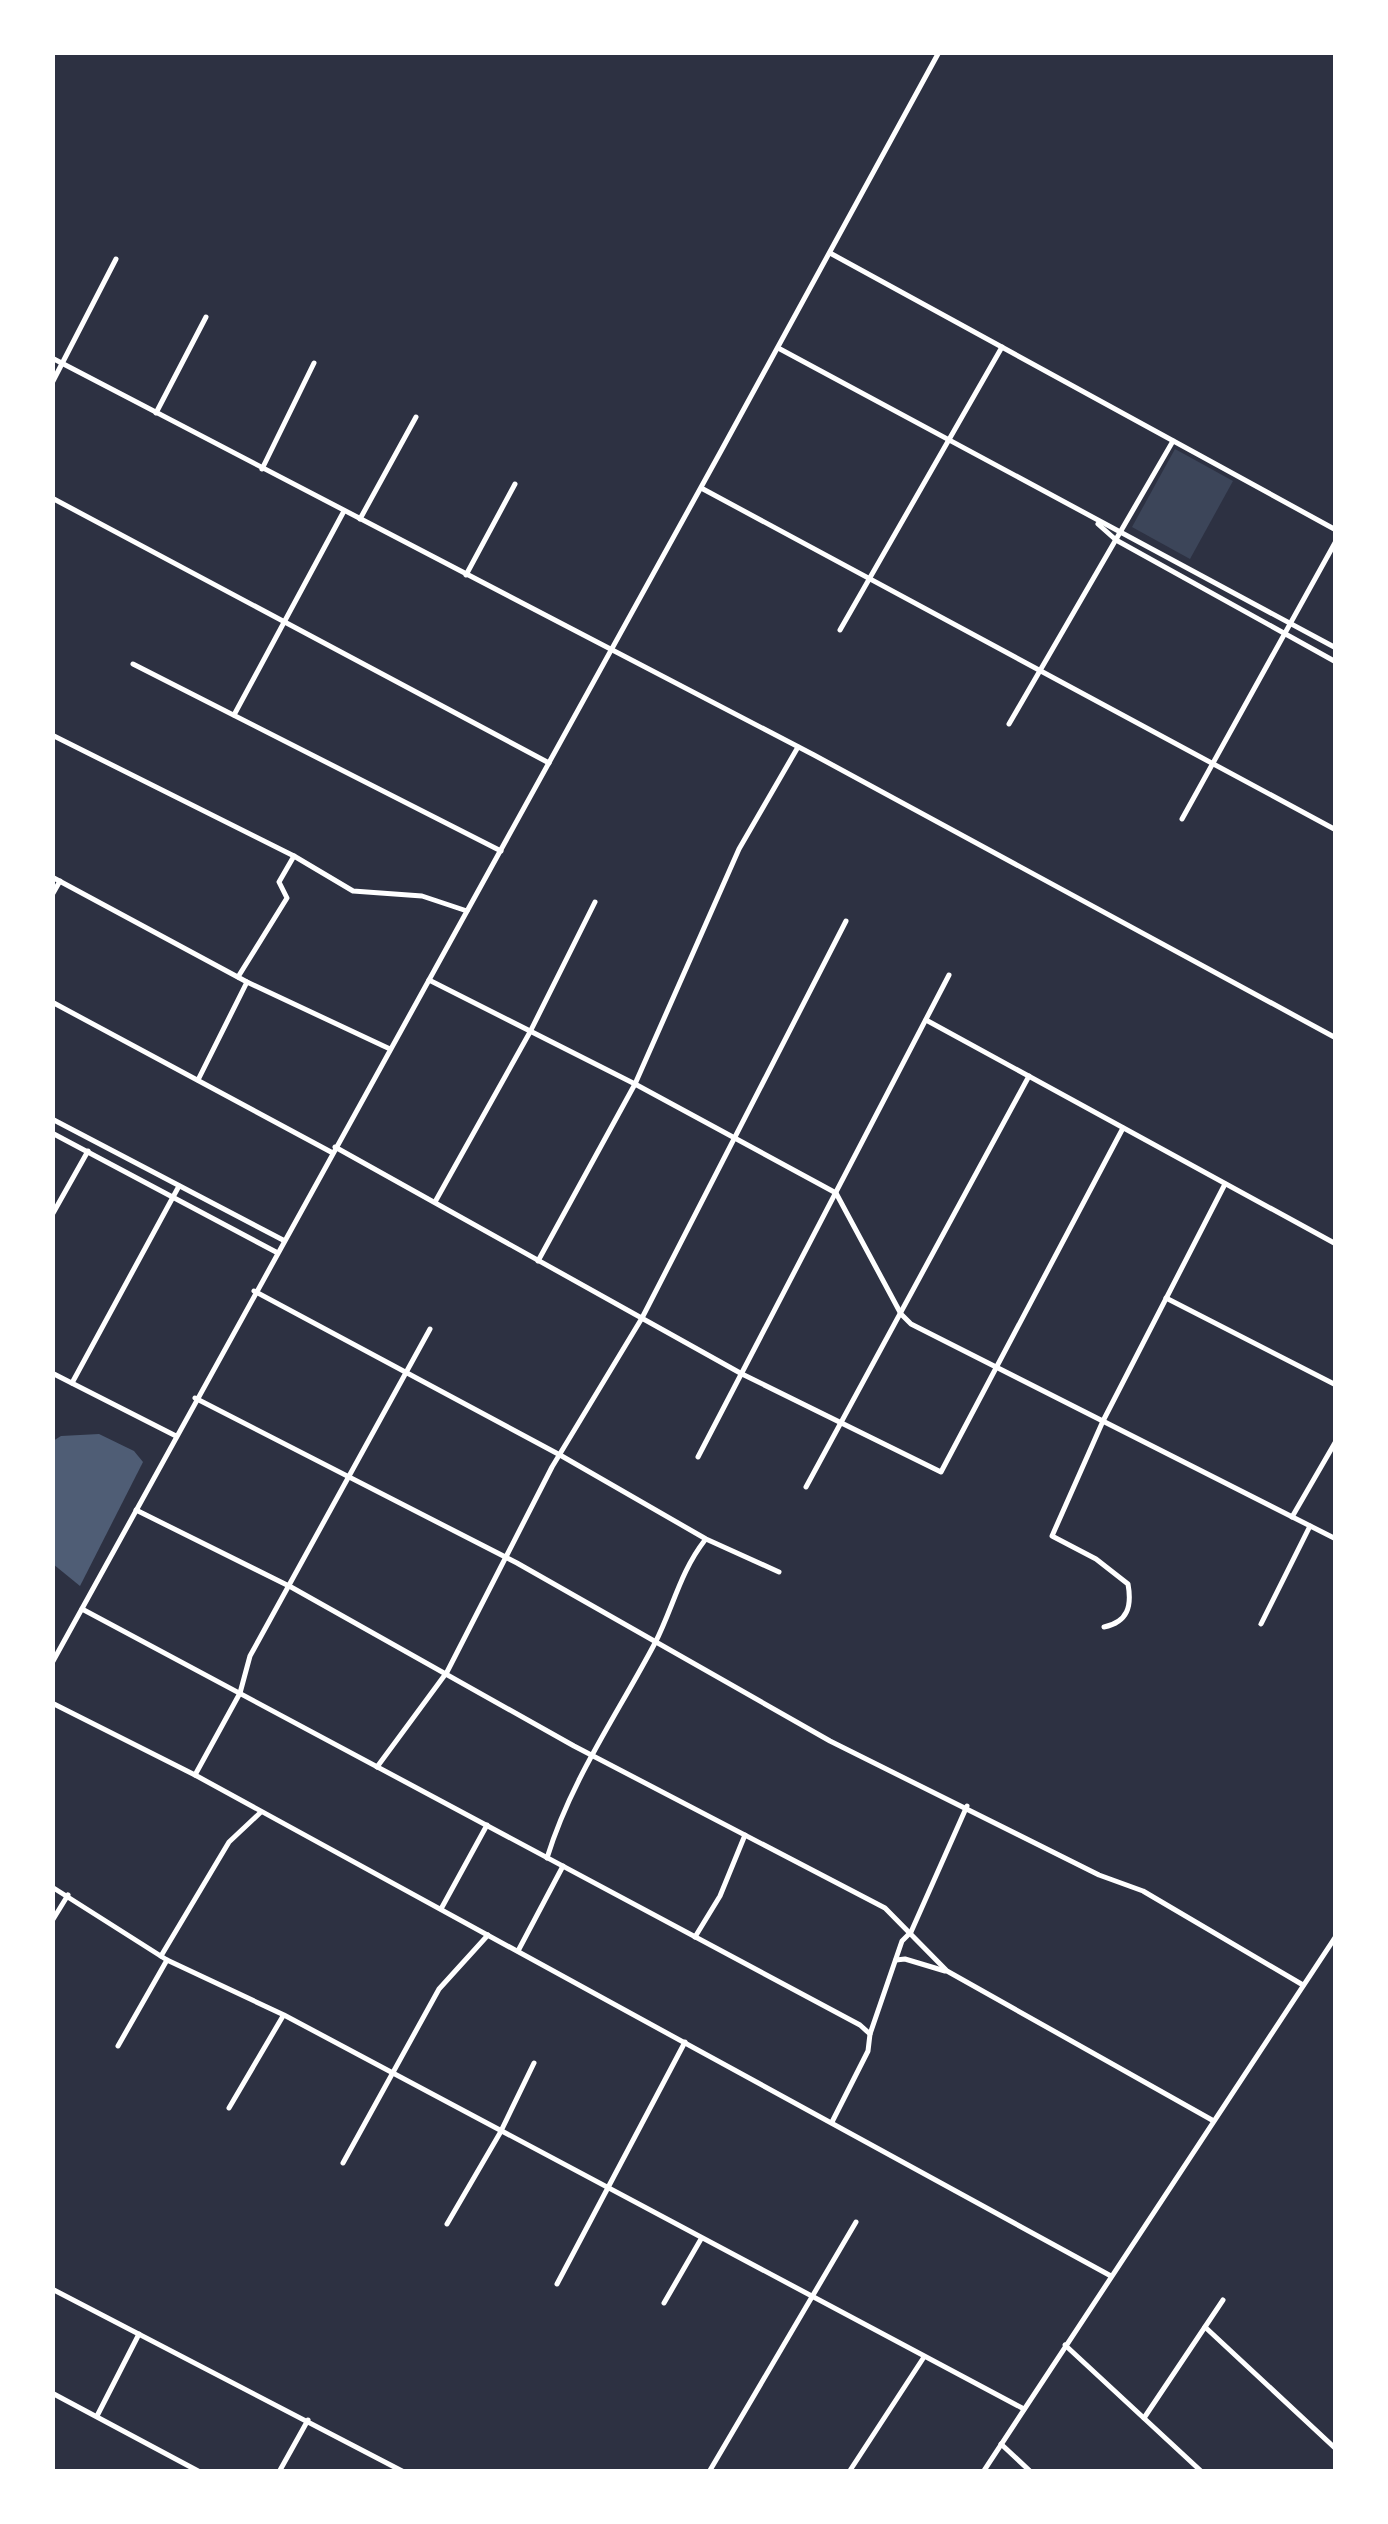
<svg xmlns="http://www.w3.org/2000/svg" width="1388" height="2524" font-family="'PT Serif',serif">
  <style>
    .green { fill: #3c4559 }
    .water { fill: #4f5d75 }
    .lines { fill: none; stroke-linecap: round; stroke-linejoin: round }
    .minor { stroke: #fff; stroke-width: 5 }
  </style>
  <rect width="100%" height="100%" fill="#2d3142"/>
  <polygon class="green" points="1175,449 1233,481 1190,559 1132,527"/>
  <polygon class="water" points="99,1434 134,1451 143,1462 80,1586 53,1564 53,1441 61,1436"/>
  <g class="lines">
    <g class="minor">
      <polyline points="830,253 1336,530"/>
      <polyline points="780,349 1336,648"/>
      <polyline points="52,358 814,755 1336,1038"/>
      <polyline points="52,383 116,259"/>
      <polyline points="156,413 206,317"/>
      <polyline points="262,469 314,363"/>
      <polyline points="703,489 1336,830"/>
      <polyline points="52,498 549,763"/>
      <polyline points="360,519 416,417"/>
      <polyline points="1098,524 1116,540 1336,662"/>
      <polyline points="466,575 515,484"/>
      <polyline points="840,630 1002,347"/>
      <polyline points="133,664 501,851"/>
      <polyline points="234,715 344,511"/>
      <polyline points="1009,724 1173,441"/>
      <polyline points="52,735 294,856 353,891 422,896 467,911"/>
      <polyline points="1182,819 1336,541"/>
      <polyline points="52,877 247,982 390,1049"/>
      <polyline points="52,895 60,881"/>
      <polyline points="238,977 287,898 279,882 294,856"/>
      <polyline points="429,980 635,1084 836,1193 901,1314 911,1324 1336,1539"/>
      <polyline points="52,1002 331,1152"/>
      <polyline points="926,1020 1336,1244"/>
      <polyline points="198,1080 247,982"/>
      <polyline points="52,1119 283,1240"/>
      <polyline points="52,1133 276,1252"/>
      <polyline points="335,1147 742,1374 941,1472 1123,1128"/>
      <polyline points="435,1202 530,1032 595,902"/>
      <polyline points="52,1215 88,1151"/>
      <polyline points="538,1261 635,1084 739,849 798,747"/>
      <polyline points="254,1291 560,1455 706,1539 779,1572"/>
      <polyline points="1166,1298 1336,1385"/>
      <polyline points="52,1373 176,1436"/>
      <polyline points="72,1383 179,1186"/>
      <polyline points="195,1398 517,1563 830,1741 1099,1875 1143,1891 1303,1985"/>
      <polyline points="698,1457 949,975"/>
      <polyline points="806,1487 1029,1076"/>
      <polyline points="136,1510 291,1587 574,1746 885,1908 947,1971 1212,2120"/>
      <polyline points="1292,1517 1336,1441"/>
      <polyline points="82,1609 860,2025 870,2034"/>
      <polyline points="1261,1624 1310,1526"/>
      <path d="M 1104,1627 C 1128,1622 1132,1606 1128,1584 L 1096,1559 L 1052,1536 L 1103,1421 L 1225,1184"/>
      <path d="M 52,1663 C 346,1125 647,591 939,52"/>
      <polyline points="52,1703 195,1775 1111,2276"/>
      <polyline points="377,1767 447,1672 552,1467 642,1318 846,921"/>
      <polyline points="195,1775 240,1693 250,1656 430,1329"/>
      <path d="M 547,1858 C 571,1780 617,1715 655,1643 C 673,1608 680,1572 705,1540"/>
      <polyline points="52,1887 167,1960 284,2015 1024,2409"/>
      <polyline points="441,1909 487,1825"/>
      <polyline points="52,1921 68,1895"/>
      <polyline points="695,1937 720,1896 745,1835"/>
      <polyline points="518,1951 563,1866"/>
      <polyline points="161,1956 229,1842 261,1812"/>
      <polyline points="896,1960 905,1959 945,1971"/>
      <polyline points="118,2046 167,1960"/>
      <polyline points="229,2108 283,2016"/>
      <polyline points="832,2122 868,2051 870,2034 902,1941 911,1932 967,1806"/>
      <polyline points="343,2163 439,1989 488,1935"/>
      <polyline points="447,2224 500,2133 534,2063"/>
      <polyline points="557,2284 685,2042"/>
      <polyline points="52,2289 404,2472"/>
      <polyline points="664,2303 701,2239"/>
      <polyline points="1205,2327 1336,2449"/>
      <polyline points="1065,2345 1202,2472"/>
      <polyline points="52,2393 200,2472"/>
      <polyline points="97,2416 139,2334"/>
      <polyline points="1144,2418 1223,2300"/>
      <polyline points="1001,2444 1031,2472"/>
      <polyline points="279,2472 308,2420"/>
      <polyline points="709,2472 856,2222"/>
      <polyline points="849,2472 924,2357"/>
      <polyline points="983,2472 1336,1936"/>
    </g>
  </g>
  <rect width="1388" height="2524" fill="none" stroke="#ffffff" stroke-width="110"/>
</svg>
